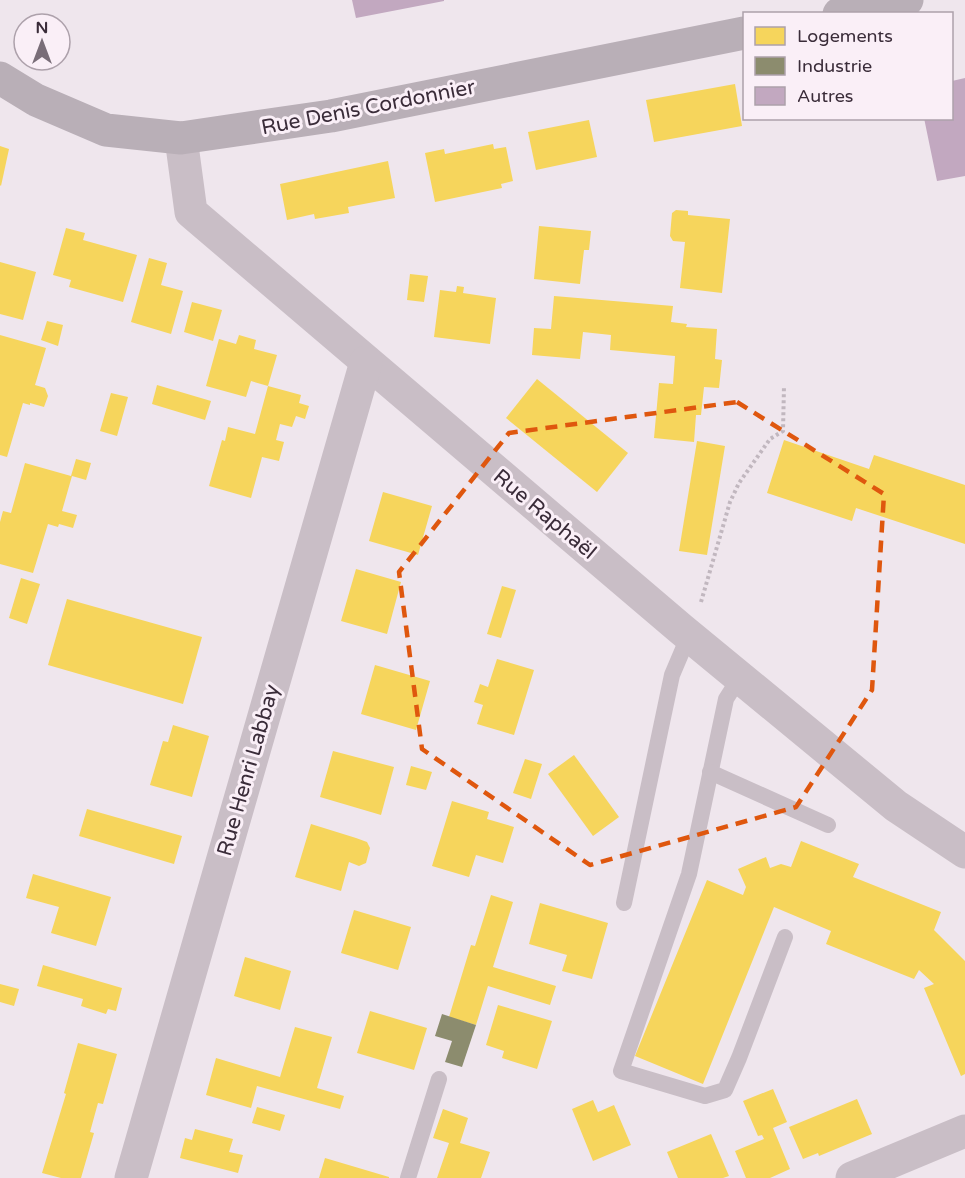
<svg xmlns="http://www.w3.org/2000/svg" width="965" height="1178" font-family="'Varela Round',sans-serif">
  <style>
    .homes { fill: #f6d55c }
    .industry { fill: #8c8c6e }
    .building { fill: #c2a8c0 }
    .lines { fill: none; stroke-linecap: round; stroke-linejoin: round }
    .path { stroke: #c1b7bf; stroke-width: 4; stroke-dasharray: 3 3; stroke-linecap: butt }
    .lane { stroke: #c9bec6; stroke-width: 16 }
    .street { stroke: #c9bec6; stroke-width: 33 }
    .secondary { stroke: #b9afb7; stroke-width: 33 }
    .marked { fill: none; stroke: #df570e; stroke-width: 4.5; stroke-dasharray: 12 8; stroke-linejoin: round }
    .labels { text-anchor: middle; stroke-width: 6; stroke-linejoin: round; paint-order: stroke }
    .street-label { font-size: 21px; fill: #3a2c39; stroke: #faeff7 }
  </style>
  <rect width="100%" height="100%" fill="#efe6ed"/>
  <g class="homes">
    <polygon points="735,84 742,126 654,142 646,100"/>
    <polygon points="589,120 597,157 536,170 528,132"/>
    <polygon points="493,144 494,149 506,147 513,181 501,184 502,188 435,202 425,153 444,149 445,154"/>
    <polygon points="0,146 9,149 1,186 0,185"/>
    <polygon points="388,161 395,198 348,207 349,213 315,219 314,214 287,220 280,184"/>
    <polygon points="676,210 688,211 688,215 730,219 722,293 680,288 685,242 673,241 670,236 672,213"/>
    <polygon points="539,226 591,231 589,250 584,250 580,284 534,279"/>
    <polygon points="66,228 85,233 83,240 137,255 123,302 69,287 71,280 53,275"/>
    <polygon points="149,258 167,263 161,285 183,291 171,334 131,322"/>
    <polygon points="0,262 36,272 23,320 0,314"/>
    <polygon points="410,274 428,276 424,302 407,300"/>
    <polygon points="457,286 464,287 463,293 496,298 490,344 434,337 440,290 456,292"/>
    <polygon points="554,296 673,306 671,322 687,324 686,327 717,329 715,359 722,360 719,388 704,387 701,415 696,415 694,442 654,438 659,383 673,384 675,356 610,350 611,335 583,332 580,359 532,355 534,328 551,329"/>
    <polygon points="192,302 222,310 213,341 184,332"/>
    <polygon points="47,321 63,325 58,346 41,340"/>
    <polygon points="0,335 46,348 35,385 45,388 48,396 44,407 30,403 30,405 23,403 7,457 0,455"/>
    <polygon points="239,335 256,340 254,349 277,355 268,386 251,381 246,397 206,386 219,339 236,344"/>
    <polygon points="537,379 628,453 597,492 506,418"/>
    <polygon points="157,385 211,401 205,420 152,404"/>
    <polygon points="268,386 301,395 299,403 309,406 305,419 296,416 292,427 280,424 276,440 284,442 279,461 262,457 251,498 209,486 222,440 225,441 228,427 255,434"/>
    <polygon points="111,393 128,397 117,436 100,431"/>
    <polygon points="784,440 869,469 874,455 965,485 965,544 856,508 852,521 767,493"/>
    <polygon points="697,441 725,446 707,555 679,551"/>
    <polygon points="76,459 91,463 86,480 72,476 62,511 77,515 73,528 59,524 58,527 48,524 33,573 0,564 0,522 3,511 11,513 25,463 71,476"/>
    <polygon points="383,492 432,506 418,555 369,541"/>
    <polygon points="356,569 401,582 387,634 341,621"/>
    <polygon points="21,578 40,584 27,624 9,618"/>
    <polygon points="502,586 516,590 501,638 487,634"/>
    <polygon points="67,599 202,637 183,704 48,665"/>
    <polygon points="497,659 534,670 514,735 477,724 483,705 474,702 480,684 488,687"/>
    <polygon points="375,665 430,681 416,730 361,714"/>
    <polygon points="173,725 209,736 192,797 150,785 163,741 168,742"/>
    <polygon points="333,751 394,767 381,815 320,797"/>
    <polygon points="574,755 619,817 593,836 548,774"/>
    <polygon points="525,759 542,764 531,799 513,793"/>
    <polygon points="411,766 432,772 426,790 406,785"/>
    <polygon points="452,801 489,812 487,819 514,827 503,863 476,855 469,877 432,866"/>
    <polygon points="87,809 182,836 174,864 79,836"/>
    <polygon points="311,824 356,838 367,842 370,848 366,863 359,866 349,862 341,891 295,877"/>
    <polygon points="801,841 859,864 853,877 941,912 934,930 965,961 965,1074 961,1076 924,988 934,984 919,970 914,979 826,944 831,931 774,907 703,1084 635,1056 707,880 743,895 746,887 738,869 766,857 770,868 781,864 791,867"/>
    <polygon points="33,874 111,897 96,946 51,933 59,907 26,898"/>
    <polygon points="491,895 513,902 493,967 556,986 550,1005 488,986 476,1025 449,1017 471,945 475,946"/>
    <polygon points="540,903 608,923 592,979 562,971 567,955 529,944"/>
    <polygon points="354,910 411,927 398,970 341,953"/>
    <polygon points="245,957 291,971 280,1010 234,996"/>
    <polygon points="43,965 122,988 116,1011 108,1009 106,1014 81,1006 83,999 37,986"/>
    <polygon points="0,984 19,989 14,1006 0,1002"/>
    <polygon points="498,1005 552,1021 537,1069 502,1058 504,1051 486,1045"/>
    <polygon points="370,1011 427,1028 414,1070 357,1053"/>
    <polygon points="295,1027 332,1037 317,1088 344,1096 340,1109 257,1086 251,1108 206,1095 216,1058 280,1077"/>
    <polygon points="78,1043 117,1054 103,1104 98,1103 90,1132 94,1133 81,1178 61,1178 42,1173 66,1094 64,1093"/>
    <polygon points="773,1089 787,1122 773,1128 790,1169 770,1178 746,1178 735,1151 764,1139 762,1135 758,1136 743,1101"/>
    <polygon points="857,1099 872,1134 819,1156 818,1153 803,1159 789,1127"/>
    <polygon points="593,1100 598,1112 614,1105 631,1145 593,1161 572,1109"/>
    <polygon points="257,1107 285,1115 280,1131 252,1123"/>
    <polygon points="443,1109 468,1118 460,1143 490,1152 481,1178 437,1178 449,1143 433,1138"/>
    <polygon points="195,1129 233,1139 229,1152 243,1155 238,1173 180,1158 185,1138 192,1140"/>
    <polygon points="711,1134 729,1176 723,1178 678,1178 667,1152"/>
    <polygon points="325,1158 389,1177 389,1178 319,1178"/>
  </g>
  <polygon class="industry" points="442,1014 476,1025 462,1067 445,1062 452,1041 435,1036"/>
  <g class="building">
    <polygon points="352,0 444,0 444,1 356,18"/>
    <polygon points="965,78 965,176 937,181 924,118 952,118 952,81"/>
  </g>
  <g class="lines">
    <polyline class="path" points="701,602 730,502 739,483 770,439 783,431 784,386"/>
    <g class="lane">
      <polyline points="740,677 726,699 689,874 621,1071 705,1096 725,1090 739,1058 785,937"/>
      <polyline points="710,772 828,825"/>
      <polyline points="624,903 672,675 689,635"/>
      <polyline points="408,1178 439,1079"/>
    </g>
    <g class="street">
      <polyline points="181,138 191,212 681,629 896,806 965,852"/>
      <polyline points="131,1178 366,362"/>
      <polyline points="852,1178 965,1131"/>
    </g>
    <g class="secondary">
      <polyline points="839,14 907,0"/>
      <polyline points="0,78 36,100 106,130 181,138 331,116 744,33"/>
    </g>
  </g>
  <path class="marked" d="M 737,402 L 884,494 L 872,690 L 796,807 L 590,865 L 422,749 L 399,572 L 509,433 Z"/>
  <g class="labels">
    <g class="street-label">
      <text transform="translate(368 107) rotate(-11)" y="7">Rue Denis Cordonnier</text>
      <text transform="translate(545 514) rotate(40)" y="7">Rue Raphaël</text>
      <text transform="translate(248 770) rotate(-74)" y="7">Rue Henri Labbay</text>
    </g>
  </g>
  <rect x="743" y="12" width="210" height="108" fill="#faeff7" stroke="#ada1ab" stroke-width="1.5"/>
  <rect x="755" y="27" width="30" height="18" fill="#f6d55c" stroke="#ada1ab" stroke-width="1.5"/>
  <text x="797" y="42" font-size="18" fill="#3a2c39">Logements</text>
  <rect x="755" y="57" width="30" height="18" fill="#8c8c6e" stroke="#ada1ab" stroke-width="1.5"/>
  <text x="797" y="72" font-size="18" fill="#3a2c39">Industrie</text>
  <rect x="755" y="87" width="30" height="18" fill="#c2a8c0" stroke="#ada1ab" stroke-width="1.5"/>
  <text x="797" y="102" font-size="18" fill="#3a2c39">Autres</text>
  <g transform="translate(42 42)"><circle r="28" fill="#faeff7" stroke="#ada1ab" stroke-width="1.5"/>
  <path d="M0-4.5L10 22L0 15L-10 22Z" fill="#796d78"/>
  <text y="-9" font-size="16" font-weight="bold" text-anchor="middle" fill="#3a2c39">N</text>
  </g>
</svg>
